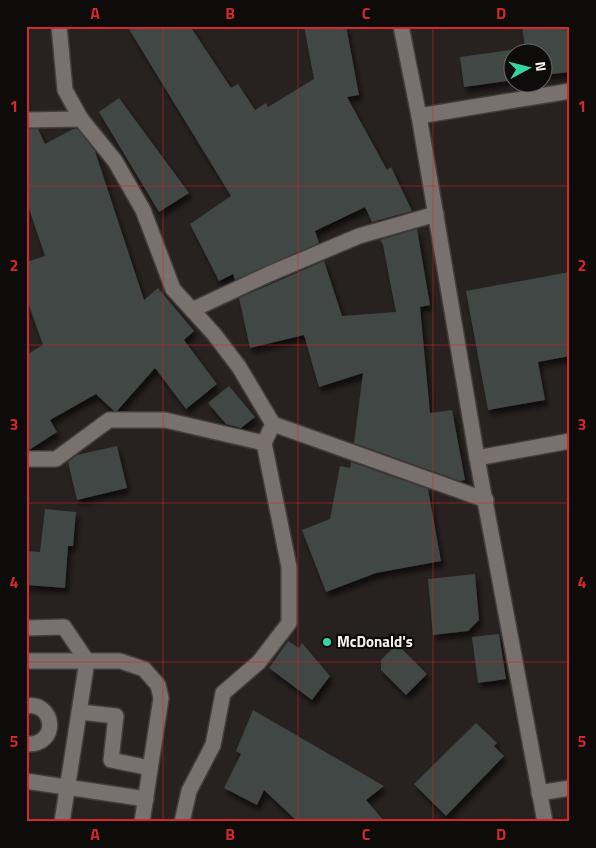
<svg xmlns="http://www.w3.org/2000/svg" width="596" height="848" font-family="'Titillium Web',sans-serif">
  <style>
    .building { fill: #414744; filter: url(#shadow) }
    .lines { fill: none; stroke-linecap: round; stroke-linejoin: round }
    .lane-casing { stroke: #433e3c; stroke-width: 18 }
    .street-casing { stroke: #433e3c; stroke-width: 18 }
    .lane { stroke: #78716e; stroke-width: 15 }
    .street { stroke: #78716e; stroke-width: 15 }
    .grid { fill: none; stroke: #d62828; stroke-width: 1; stroke-opacity: 0.55 }
    .poi-dot { fill: #39d4a5; stroke: #0e0b0b; stroke-width: 2 }
    .labels { text-anchor: middle; stroke-width: 4.5; stroke-linejoin: round; paint-order: stroke }
    .poi-label { font-size: 15px; font-weight: bold; fill: #f6f2f0; stroke: #0e0b0b; text-anchor: start }
    .neatline { fill: none; stroke: #d62828; stroke-width: 2 }
    .grid-label { font-size: 16px; text-anchor: middle; font-weight: bold; fill: #d62828 }
  </style>
  <defs>
    <filter id="shadow"><feDropShadow dx="3" dy="5.5" stdDeviation="2.5" flood-color="#0009"/></filter>
  </defs>
  <rect width="100%" height="100%" fill="#27211f"/>
  <g class="building">
    <polygon points="127,26 190,26 231,88 238,84 255,110 266,103 268,107 314,79 304,26 346,26 359,95 347,97 387,170 391,167 412,211 372,222 365,207 315,231 319,243 235,280 233,274 219,281 190,224 231,196"/>
    <polygon points="522,26 570,26 570,72 544,75 544,52 514,52 514,80 464,87 460,57 525,48"/>
    <polygon points="119,98 189,193 159,212 99,112"/>
    <polygon points="77,128 95,151 144,300 158,288 194,331 184,340 217,384 186,409 155,368 117,411 114,411 96,394 50,420 57,432 29,450 26,450 26,355 43,345 26,297 26,262 45,256 26,200 26,129 38,129 45,144 73,129"/>
    <polygon points="417,229 430,305 420,307 430,413 452,410 465,480 460,481 354,443 363,373 319,387 304,335 250,348 239,298 324,261 342,316 396,312 383,245 380,240"/>
    <polygon points="570,272 570,356 538,362 545,400 488,410 466,291"/>
    <polygon points="229,386 255,417 241,428 226,424 208,403"/>
    <polygon points="117,446 127,488 77,500 68,462 77,455"/>
    <polygon points="351,462 428,489 441,561 376,573 326,592 302,530 330,519 340,466 350,468"/>
    <polygon points="45,509 76,512 73,546 68,546 65,588 26,585 26,551 40,552"/>
    <polygon points="475,574 479,620 468,631 433,635 428,579"/>
    <polygon points="499,634 506,679 478,683 472,637"/>
    <polygon points="288,641 299,648 302,643 330,676 312,700 269,668"/>
    <polygon points="397,644 427,674 406,695 381,670 381,660"/>
    <polygon points="253,710 384,786 366,800 385,822 298,822 264,790 257,805 224,788 241,754 236,751"/>
    <polygon points="476,723 497,743 494,746 504,756 446,816 414,784"/>
  </g>
  <g class="lines">
    <defs>
      <g id="lane">
        <polyline points="26,628 64,627 87,661 62,822"/>
        <polyline points="26,661 120,661 144,669 158,685 161,698 142,822"/>
        <path d="M 26,706 C 55,701 60,746 26,744"/>
        <polyline points="80,712 116,716 111,760 150,768"/>
        <polyline points="26,781 146,799"/>
      </g>
      <g id="street">
        <polyline points="59,26 65,90 81,119 115,161 143,210 173,289 214,334 239,367 273,424"/>
        <polyline points="401,26 419,116 477,458 545,822"/>
        <polyline points="419,116 570,91"/>
        <polyline points="26,120 81,119"/>
        <polyline points="192,310 269,274 359,236 436,214"/>
        <polyline points="477,458 570,441"/>
        <polyline points="26,459 56,459 109,420 165,420 264,443 273,424 486,500"/>
        <polyline points="539,793 570,788"/>
        <polyline points="182,822 189,791 213,745 223,693 259,662 289,623 289,567 264,443"/>
      </g>
    </defs>
    <use href="#lane" class="lane-casing"/>
    <use href="#street" class="street-casing"/>
    <use href="#lane" class="lane"/>
    <use href="#street" class="street"/>
  </g>
  <path class="grid" d="M 163,26 L 163,822M 298,26 L 298,822M 433,26 L 433,822M 26,186 L 570,186M 26,345 L 570,345M 26,503 L 570,503M 26,662 L 570,662"/>
  <circle class="poi-dot" cx="327" cy="642" r="5"/>
  <g class="labels">
    <g class="poi-label">
      <text x="337" y="647">McDonald's</text>
    </g>
  </g>
  <rect width="596" height="848" fill="none" stroke="#0e0b0b" stroke-width="55"/>
  <g transform="translate(528 68) rotate(83)"><circle r="24" fill="#0e0b0b" stroke="#6b6767"/>
  <path d="M0-4L9 19L0 12L-9 19Z" fill="#39d4a5"/>
  <text y="-8" font-size="14" font-weight="bold" text-anchor="middle" fill="#f6f2f0">N</text>
  </g>
  <rect x="28" y="28" width="540" height="792" class="neatline"/>
  <g class="grid-label">
    <text x="95" y="19">A</text>
    <text x="230" y="19">B</text>
    <text x="366" y="19">C</text>
    <text x="501" y="19">D</text>
    <text x="14" y="112">1</text>
    <text x="582" y="112">1</text>
    <text x="14" y="271">2</text>
    <text x="582" y="271">2</text>
    <text x="14" y="430">3</text>
    <text x="582" y="430">3</text>
    <text x="14" y="588">4</text>
    <text x="582" y="588">4</text>
    <text x="14" y="747">5</text>
    <text x="582" y="747">5</text>
    <text x="95" y="840">A</text>
    <text x="230" y="840">B</text>
    <text x="366" y="840">C</text>
    <text x="501" y="840">D</text>
  </g>
</svg>
